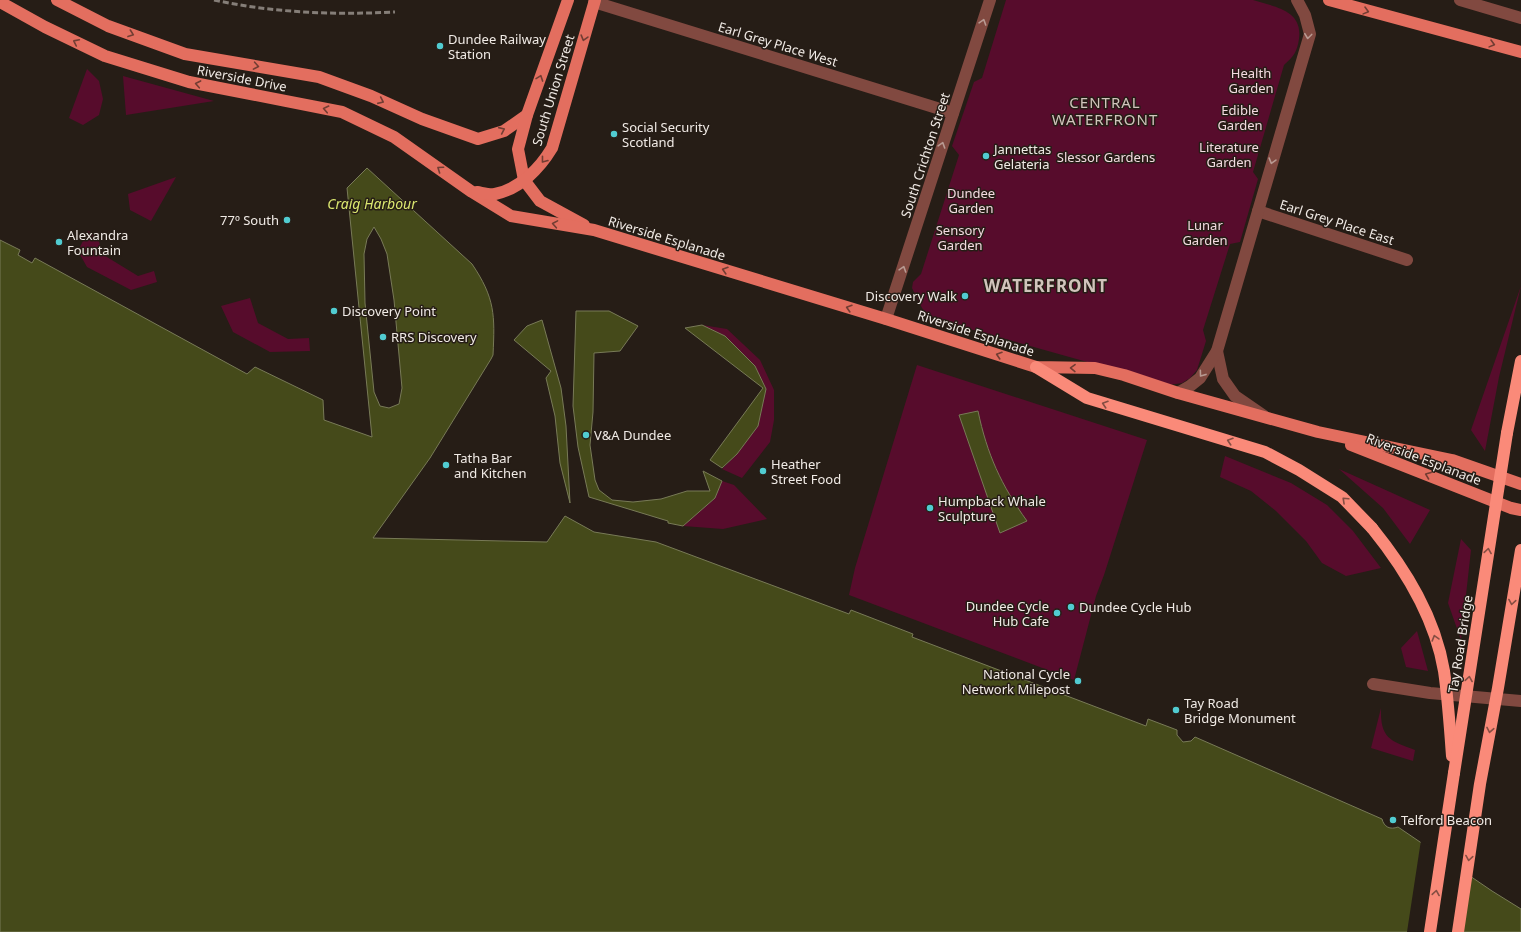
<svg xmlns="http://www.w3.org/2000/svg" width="1521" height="932" font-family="'Noto Sans',sans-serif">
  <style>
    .green { fill: #570c2c }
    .water { fill: #454a1a; stroke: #787a57; fill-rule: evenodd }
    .pier { fill: #261d16 }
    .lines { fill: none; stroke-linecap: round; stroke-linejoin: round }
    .street { stroke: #814940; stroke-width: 12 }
    .primary { stroke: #e36e5f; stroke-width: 12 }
    .highway { stroke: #fa8a79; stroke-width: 12 }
    .rail { stroke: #857e78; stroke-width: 3; stroke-dasharray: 6 3; stroke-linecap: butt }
    .highway-bridge { stroke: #fa8a79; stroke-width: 12 }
    .oneway { stroke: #723d33 }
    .oneway2 { stroke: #b89a92 }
    .oneway3 { stroke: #854e43 }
    .poi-dot { fill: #51ccd1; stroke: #261d16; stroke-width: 1.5 }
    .labels { text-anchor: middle; stroke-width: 3; stroke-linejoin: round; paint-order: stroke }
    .poi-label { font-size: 13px; fill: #f0eae5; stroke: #261d16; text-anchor: start }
    .street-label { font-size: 13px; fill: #f0eae5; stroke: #261d16 }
    .park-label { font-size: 13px; fill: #f3dae0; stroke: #261d16 }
    .water-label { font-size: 14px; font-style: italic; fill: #dce870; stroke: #261d16 }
    .quarter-label { font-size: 15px; letter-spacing: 1px; fill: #d1c4bc; stroke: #261d16 }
    .district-label { font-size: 17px; font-weight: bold; letter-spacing: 1px; fill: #d1c4bc; stroke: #261d16 }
  </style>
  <rect width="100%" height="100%" fill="#261d16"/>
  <g class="green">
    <path d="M 1006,0 L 1253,0 C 1275,7 1303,10 1299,39 C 1297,52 1294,56 1284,65 L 1253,172 L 1258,179 L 1240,242 L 1230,244 L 1203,330 L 1206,341 L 1197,370 L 1190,378 L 1182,383 L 1169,385 L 938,320 L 926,313 L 922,308 L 912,288 L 913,282 L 921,274 L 959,155 L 952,146 L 974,82 L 982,78 Z"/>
    <polygon points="87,69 99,81 103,99 99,115 83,125 69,118"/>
    <polygon points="123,76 214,101 126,115"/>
    <polygon points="176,177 151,221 130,210 128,194"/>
    <polygon points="88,231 98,237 102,254 138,276 154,271 157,282 131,290 87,267 78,251"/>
    <polygon points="1521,286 1499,377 1485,451 1471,430"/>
    <polygon points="250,298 258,323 288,339 309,338 310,351 270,352 233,332 221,306"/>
    <polygon points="702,325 727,329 760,360 774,390 774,420 770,442 742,478 722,469 737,454 758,426 766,389 755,366 725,336"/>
    <polygon points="917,365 1147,440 1104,575 1096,596 1074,680 849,595 855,568"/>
    <polygon points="1225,456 1291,483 1327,505 1353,531 1381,568 1346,576 1322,563 1306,541 1276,511 1251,491 1220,477"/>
    <polygon points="1339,469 1430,510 1410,544 1383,508"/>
    <polygon points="722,481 734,485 767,519 723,529 683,526 715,498"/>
    <polygon points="1461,539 1471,550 1461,640 1448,603"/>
    <polygon points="1417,631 1428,671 1406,667 1401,648"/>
    <path d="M 1381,708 C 1380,738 1390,741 1415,750 L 1413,761 L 1371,748 Z"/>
  </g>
  <g class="water">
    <path d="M 367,168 L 472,264 C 495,298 495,315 493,355 L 491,359 L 430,458 L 373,538 L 547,542 L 565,516 L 594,532 L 656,542 L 849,614 L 851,610 L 913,634 L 912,637 L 1146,726 L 1148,719 L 1177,730 L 1177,735 L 1183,742 L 1191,741 L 1195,737 L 1382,819 C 1384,827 1390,830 1398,827 L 1492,891 L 1521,909 L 1521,932 L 0,932 L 0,240 L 20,250 L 18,255 L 32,263 L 35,258 L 247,374 L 255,367 L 323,400 L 324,420 L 372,437 L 347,188 ZM 374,227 L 381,239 L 387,254 L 394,300 L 402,388 L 399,404 L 389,408 L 380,406 L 374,392 L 365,303 L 364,254 L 367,239 Z"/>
    <polygon points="576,311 609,311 638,326 620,351 594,353 593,412 590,445 595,480 599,490 612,500 633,502 661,499 687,491 710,491 703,471 722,481 715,498 683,526 668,523 668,521 589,497 578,447 573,406"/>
    <polygon points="542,320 561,388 566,426 570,503 560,463 555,416 546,378 551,371 514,340 527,326"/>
    <polygon points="702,325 725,336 755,366 766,389 758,426 737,454 722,468 710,460 763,388 685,328"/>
    <path d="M 978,411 C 987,454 1001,485 1027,521 L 1000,533 L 959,415 Z"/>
  </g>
  <polygon class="pier" points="1421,840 1470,874 1462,932 1407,932"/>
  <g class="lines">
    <g class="street">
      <polyline points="1460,0 1521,18"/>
      <polyline points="594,2 953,113"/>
      <polyline points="1258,211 1407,260"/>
      <polyline points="886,319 990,0"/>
      <polyline points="1217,351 1223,379 1235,396 1264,416"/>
      <polyline points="1178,393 1190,386 1200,378 1217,351 1310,34 1305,15 1297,0"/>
      <polyline points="1373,684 1430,693 1521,701"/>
    </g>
    <g class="primary">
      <polyline points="57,0 108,26 185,54 319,77 371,96 422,119 478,139 504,131 527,115"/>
      <polyline points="568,0 527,115 518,149 524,180 540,201 584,225"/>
      <polyline points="1329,0 1521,52"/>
      <polyline points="0,2 45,27 105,56 189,82 342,112 394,137 472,192 511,216 594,230 886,319 1036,367 1095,368 1124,375 1178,393 1318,432 1452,460 1521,484"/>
      <path d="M 477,192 C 483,193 490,195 495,194 C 520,189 540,168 552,148 L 595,0"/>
      <polyline points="1351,445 1511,508 1521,510"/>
    </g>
    <g class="highway">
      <polyline points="1036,367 1087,398 1265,452 1299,470 1342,497 1372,528"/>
      <polyline points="1507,433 1521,361"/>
      <polyline points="1430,932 1454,773"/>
    </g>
    <path class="rail" d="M 214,0 C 274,13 334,15 395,12"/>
    <g class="highway-bridge">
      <path d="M 1372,528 C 1406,570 1435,617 1444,671 C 1448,699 1450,728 1452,756"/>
      <polyline points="1454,773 1507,433"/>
      <polyline points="1458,932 1480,784 1498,688 1521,550"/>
    </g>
  </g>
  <defs><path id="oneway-chevron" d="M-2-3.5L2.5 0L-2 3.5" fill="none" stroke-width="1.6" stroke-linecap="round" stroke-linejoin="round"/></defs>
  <g class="oneway">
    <use href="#oneway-chevron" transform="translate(1366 11) rotate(15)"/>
    <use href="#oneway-chevron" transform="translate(131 34) rotate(20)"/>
    <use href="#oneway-chevron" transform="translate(584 38) rotate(106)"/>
    <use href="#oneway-chevron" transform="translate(76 42) rotate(-154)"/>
    <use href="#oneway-chevron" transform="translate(1492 44) rotate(15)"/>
    <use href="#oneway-chevron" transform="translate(256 66) rotate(10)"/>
    <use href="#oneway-chevron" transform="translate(540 78) rotate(-70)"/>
    <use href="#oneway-chevron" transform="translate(198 84) rotate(-169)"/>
    <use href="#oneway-chevron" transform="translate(381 101) rotate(24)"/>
    <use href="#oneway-chevron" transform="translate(326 109) rotate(-168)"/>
    <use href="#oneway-chevron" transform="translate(502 130) rotate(-24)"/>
    <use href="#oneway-chevron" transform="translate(544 160) rotate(128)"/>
    <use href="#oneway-chevron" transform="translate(440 169) rotate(-145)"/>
    <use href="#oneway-chevron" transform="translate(555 224) rotate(-170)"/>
    <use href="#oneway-chevron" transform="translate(725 270) rotate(-163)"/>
    <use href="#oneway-chevron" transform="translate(849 308) rotate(-163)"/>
    <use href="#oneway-chevron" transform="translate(999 355) rotate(-162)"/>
    <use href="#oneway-chevron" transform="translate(1073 368) rotate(-179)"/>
    <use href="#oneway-chevron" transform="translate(1428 475) rotate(-159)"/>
  </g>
  <g class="oneway2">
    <use href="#oneway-chevron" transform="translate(983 22) rotate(-72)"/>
    <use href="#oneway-chevron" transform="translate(1308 36) rotate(97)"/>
    <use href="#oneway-chevron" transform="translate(942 145) rotate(-72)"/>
    <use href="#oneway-chevron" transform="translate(1272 161) rotate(106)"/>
    <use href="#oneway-chevron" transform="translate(903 269) rotate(-72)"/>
    <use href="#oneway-chevron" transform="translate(1202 374) rotate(126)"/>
  </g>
  <g class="oneway3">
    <use href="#oneway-chevron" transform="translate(1105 404) rotate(-162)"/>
    <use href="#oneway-chevron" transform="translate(1230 441) rotate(-162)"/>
    <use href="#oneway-chevron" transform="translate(1345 500) rotate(-137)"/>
    <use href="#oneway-chevron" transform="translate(1488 551) rotate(-81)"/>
    <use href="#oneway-chevron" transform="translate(1512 602) rotate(99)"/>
    <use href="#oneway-chevron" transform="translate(1435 638) rotate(-106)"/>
    <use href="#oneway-chevron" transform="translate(1469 679) rotate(-81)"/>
    <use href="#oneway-chevron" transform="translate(1490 730) rotate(101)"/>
    <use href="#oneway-chevron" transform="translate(1469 858) rotate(99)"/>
    <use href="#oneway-chevron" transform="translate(1436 893) rotate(-81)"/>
  </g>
  <g class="poi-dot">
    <circle cx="440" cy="46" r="4"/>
    <circle cx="614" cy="134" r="4"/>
    <circle cx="986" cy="156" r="4"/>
    <circle cx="287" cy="220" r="4"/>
    <circle cx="59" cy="242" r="4"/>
    <circle cx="965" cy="296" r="4"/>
    <circle cx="334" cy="311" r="4"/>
    <circle cx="383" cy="337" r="4"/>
    <circle cx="586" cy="435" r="4"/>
    <circle cx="446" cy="465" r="4"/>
    <circle cx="763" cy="471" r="4"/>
    <circle cx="930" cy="508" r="4"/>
    <circle cx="1071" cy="607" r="4"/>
    <circle cx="1057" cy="613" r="4"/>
    <circle cx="1078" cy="681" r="4"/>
    <circle cx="1176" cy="710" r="4"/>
    <circle cx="1393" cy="820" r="4"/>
  </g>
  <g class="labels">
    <g class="poi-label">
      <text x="448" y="44">Dundee Railway<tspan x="448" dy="15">Station</tspan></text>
      <text x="622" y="132">Social Security<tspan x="622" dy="15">Scotland</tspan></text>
      <text x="994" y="154">Jannettas<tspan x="994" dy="15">Gelateria</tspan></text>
      <text x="279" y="225" text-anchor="end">77º South</text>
      <text x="67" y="240">Alexandra<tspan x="67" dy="15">Fountain</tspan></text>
      <text x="957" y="301" text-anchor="end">Discovery Walk</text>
      <text x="342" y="316">Discovery Point</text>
      <text x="391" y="342">RRS Discovery</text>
      <text x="594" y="440">V&amp;A Dundee</text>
      <text x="454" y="463">Tatha Bar<tspan x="454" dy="15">and Kitchen</tspan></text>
      <text x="771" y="469">Heather<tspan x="771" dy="15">Street Food</tspan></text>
      <text x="938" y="506">Humpback Whale<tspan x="938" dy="15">Sculpture</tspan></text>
      <text x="1049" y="611" text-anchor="end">Dundee Cycle<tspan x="1049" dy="15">Hub Cafe</tspan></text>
      <text x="1079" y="612">Dundee Cycle Hub</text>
      <text x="1070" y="679" text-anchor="end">National Cycle<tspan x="1070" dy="15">Network Milepost</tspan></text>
      <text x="1184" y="708">Tay Road<tspan x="1184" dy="15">Bridge Monument</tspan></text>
      <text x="1401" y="825">Telford Beacon</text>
    </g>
    <g class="street-label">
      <text transform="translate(778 44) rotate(17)" y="5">Earl Grey Place West</text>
      <text transform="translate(242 78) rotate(11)" y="5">Riverside Drive</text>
      <text transform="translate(553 90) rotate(-73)" y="5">South Union Street</text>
      <text transform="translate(925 155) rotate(-72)" y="5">South Crichton Street</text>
      <text transform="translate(1337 222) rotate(18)" y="5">Earl Grey Place East</text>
      <text transform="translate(667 238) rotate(17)" y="5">Riverside Esplanade</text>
      <text transform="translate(976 333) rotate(18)" y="5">Riverside Esplanade</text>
      <text transform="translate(1424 459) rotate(21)" y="5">Riverside Esplanade</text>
      <text transform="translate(1460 644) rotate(-81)" y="5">Tay Road Bridge</text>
    </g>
    <g class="park-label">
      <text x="1251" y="78">Health<tspan x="1251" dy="15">Garden</tspan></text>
      <text x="1240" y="115">Edible<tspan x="1240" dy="15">Garden</tspan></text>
      <text x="1229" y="152">Literature<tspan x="1229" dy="15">Garden</tspan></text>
      <text x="1106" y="162">Slessor Gardens</text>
      <text x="971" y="198">Dundee<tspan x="971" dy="15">Garden</tspan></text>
      <text x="1205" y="230">Lunar<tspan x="1205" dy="15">Garden</tspan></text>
      <text x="960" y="235">Sensory<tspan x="960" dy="15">Garden</tspan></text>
    </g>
    <g class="water-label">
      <text x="372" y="209">Craig Harbour</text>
    </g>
    <g class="quarter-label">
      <text x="1105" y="108">CENTRAL<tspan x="1105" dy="17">WATERFRONT</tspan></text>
    </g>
    <g class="district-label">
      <text x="1046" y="292">WATERFRONT</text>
    </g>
  </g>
</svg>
